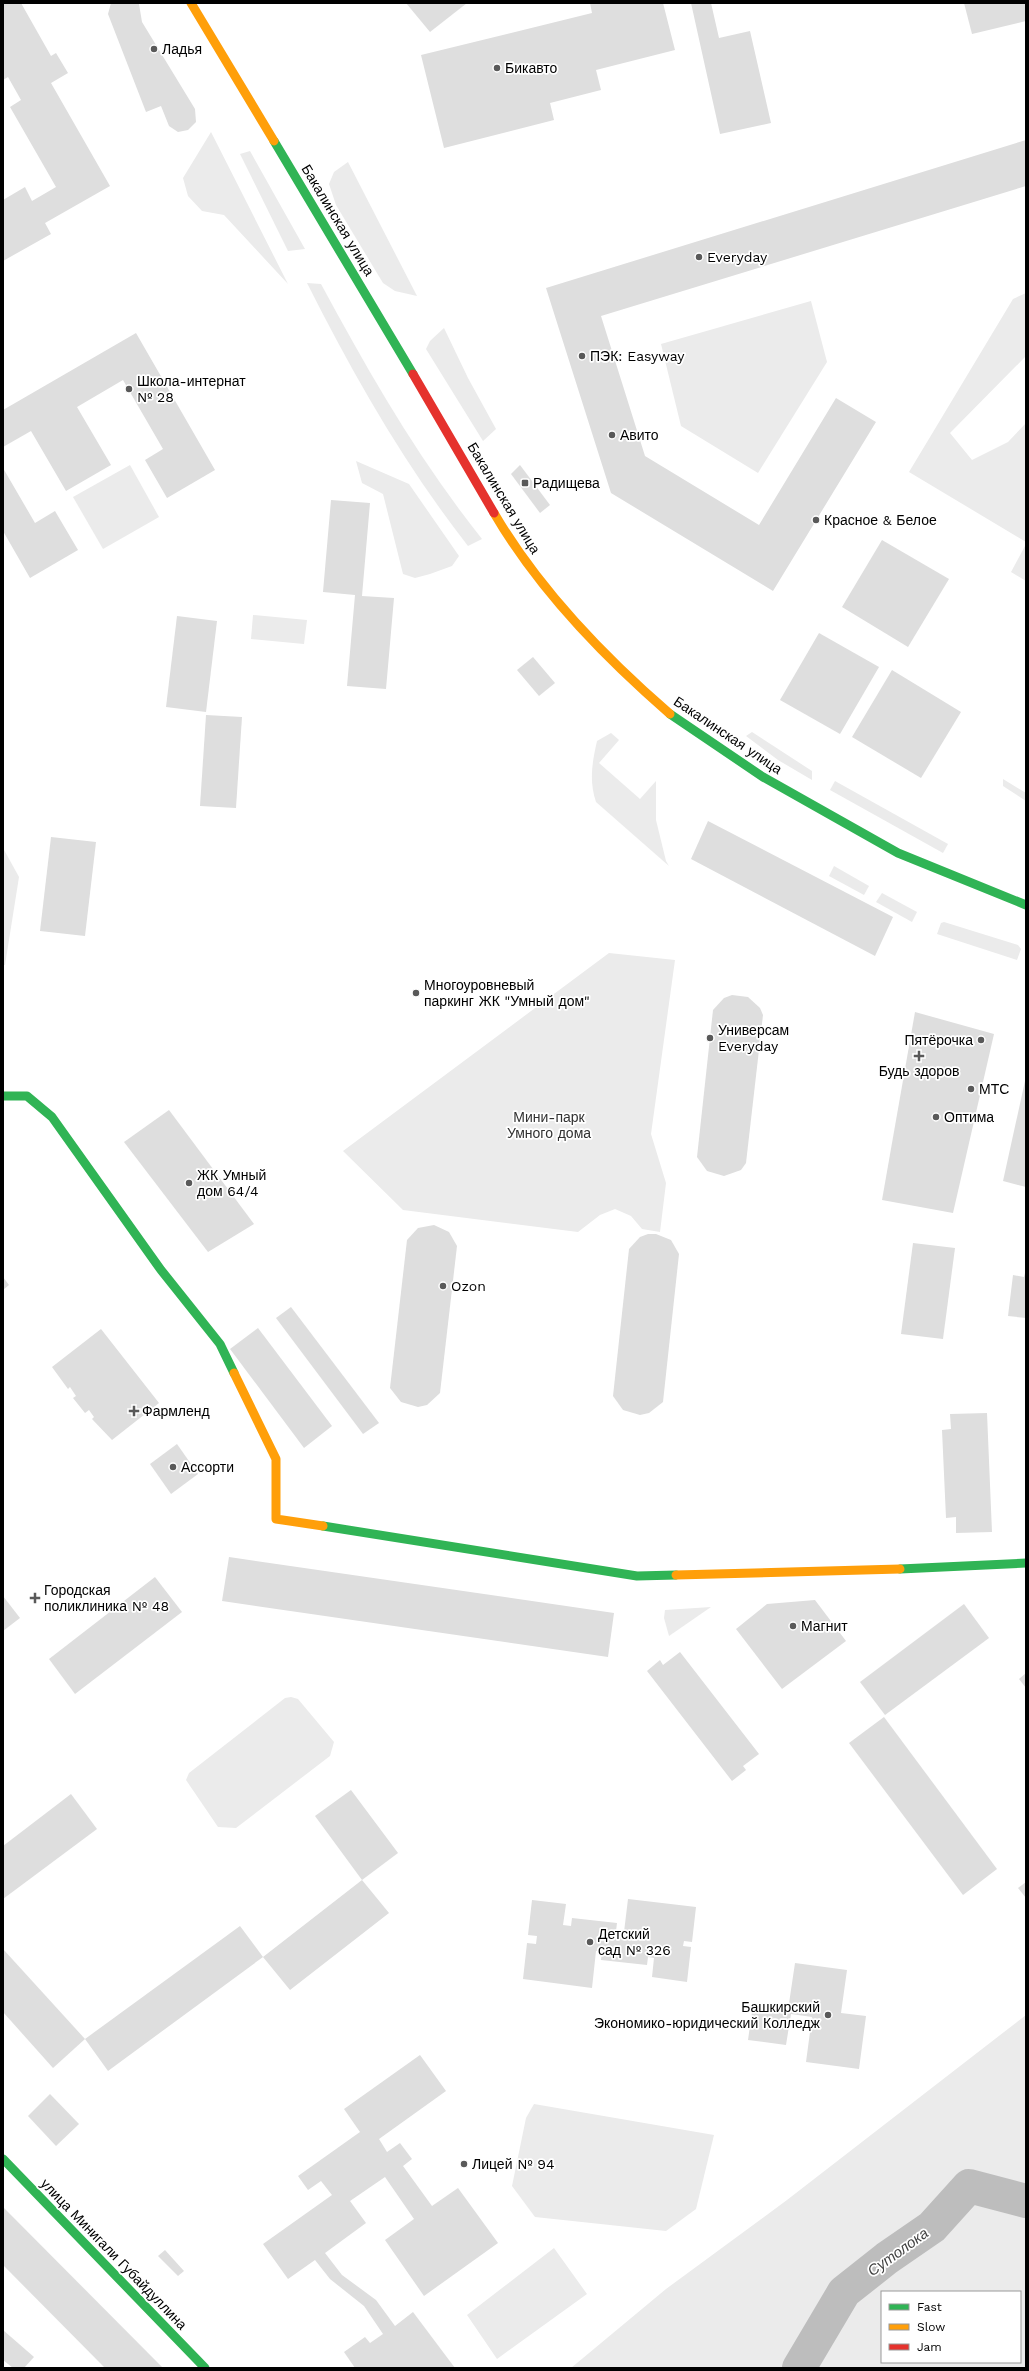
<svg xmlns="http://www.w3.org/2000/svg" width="1029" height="2371" font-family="'Work Sans',sans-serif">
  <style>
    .green { fill: #ebebeb; fill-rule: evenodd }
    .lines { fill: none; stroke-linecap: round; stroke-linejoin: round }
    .river { stroke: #bdbdbd; stroke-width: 34 }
    .building { fill: #dedede }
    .fast { stroke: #30b455; stroke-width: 9 }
    .slow { stroke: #ff9f0a; stroke-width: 9 }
    .jam { stroke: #e5322d; stroke-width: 9 }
    .poi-dot { fill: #595959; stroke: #fff; stroke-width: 1.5 }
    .labels { text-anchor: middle; stroke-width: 3.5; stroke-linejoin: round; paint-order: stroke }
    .poi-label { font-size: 14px; fill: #000; stroke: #fff; text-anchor: start }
    .street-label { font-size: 14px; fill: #000; stroke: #fff }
    .park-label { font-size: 14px; fill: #313131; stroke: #fff }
    .water-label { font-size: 15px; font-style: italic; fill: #424242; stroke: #fff }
  </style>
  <rect width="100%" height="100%" fill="#fff"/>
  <g class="green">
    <polygon points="211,132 288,284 224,215 202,211 188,196 183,178"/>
    <polygon points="250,151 305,249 288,251 240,154"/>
    <polygon points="348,162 417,296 395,291 383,283 336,205 329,184 334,172"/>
    <path d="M 307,283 L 321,284 C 369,373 419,460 482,539 L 468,546 C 404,464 354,376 307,283 Z"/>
    <polygon points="1026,293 1026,356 950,433 972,460 1008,442 1026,423 1026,542 909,472 1013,299"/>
    <polygon points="811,301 827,362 758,473 681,426 661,344"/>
    <polygon points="444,328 468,378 496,429 483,441 426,349 430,341"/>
    <polygon points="356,461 409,484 459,556 452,566 430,574 415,578 403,574 383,494 362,483"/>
    <polygon points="130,465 159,517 103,549 73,497"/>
    <polygon points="1025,546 1026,547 1026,581 1011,572"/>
    <polygon points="253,615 307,620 304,644 251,639"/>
    <polygon points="752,732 812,771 812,780 778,760 746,736"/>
    <path d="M 611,733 L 619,740 L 599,763 L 640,799 L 656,781 L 656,820 L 666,861 L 669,866 L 596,802 C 589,781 592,763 597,741 Z"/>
    <polygon points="1003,779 1026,793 1026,801 1003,786"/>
    <polygon points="835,781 948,844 943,853 830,790"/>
    <polygon points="3,848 19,877 5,965 3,965"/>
    <polygon points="834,866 869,886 864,895 829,876"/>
    <polygon points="882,893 917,912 912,922 876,902"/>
    <polygon points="944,922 1018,945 1021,949 1017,960 937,934 941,923"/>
    <polygon points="609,953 675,960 651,1134 666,1183 660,1232 642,1229 631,1216 615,1209 600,1215 578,1232 403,1210 343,1151"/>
    <polygon points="711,1607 669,1636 664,1618 665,1610"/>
    <polygon points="291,1697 298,1699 334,1742 330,1756 236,1828 218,1827 186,1780 189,1773 285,1698"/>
    <path d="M 1026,2015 L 1026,2368 L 571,2368 L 666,2289 L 787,2200 ZM 882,2292 L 1020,2292 L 1020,2362 L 882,2362 Z"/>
    <polygon points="534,2104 714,2135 696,2209 666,2231 535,2217 512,2186 526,2118"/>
    <polygon points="554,2248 587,2294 497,2359 467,2315"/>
  </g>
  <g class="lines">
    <polyline class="river" points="799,2368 844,2292 887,2258 932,2227 969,2186 1026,2201"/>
  </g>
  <g class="building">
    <polygon points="3,3 21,3 51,56 56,53 68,73 51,83 110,186 45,223 51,234 3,261 3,200 25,187 32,201 56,187 10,107 21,100 8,77 3,80"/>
    <polygon points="111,3 139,4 142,22 195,109 196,122 188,130 178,132 169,126 161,106 146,112 108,14"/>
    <polygon points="406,3 467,3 430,32"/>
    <polygon points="590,3 663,3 675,50 596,70 601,90 550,103 554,120 444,148 421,55 592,13"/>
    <polygon points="691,3 711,3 719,38 750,31 771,123 720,134"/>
    <polygon points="964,3 1026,3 1026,21 972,34"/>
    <polygon points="1026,140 1026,186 601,316 645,456 759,525 836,398 876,422 773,591 611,493 546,288"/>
    <polygon points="136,333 215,470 167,498 145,460 163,449 123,380 77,407 111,465 66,491 31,431 3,447 3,410"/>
    <polygon points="520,465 550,505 540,513 511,474"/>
    <polygon points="3,468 35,523 55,511 78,550 30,578 3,531"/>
    <polygon points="331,500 370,503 362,596 394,598 386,689 347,686 355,595 323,592"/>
    <polygon points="882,540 949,579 908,647 842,607"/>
    <polygon points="177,616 217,621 206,712 166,707"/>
    <polygon points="819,633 879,667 840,734 780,700"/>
    <polygon points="533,657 555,683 539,696 517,670"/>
    <polygon points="892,670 961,712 921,778 852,737"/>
    <polygon points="206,715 242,717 236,808 200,806"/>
    <polygon points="708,821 893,917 875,956 691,859"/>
    <polygon points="51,837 96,842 85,936 40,931"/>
    <polygon points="732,995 748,997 760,1008 763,1015 746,1163 741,1170 724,1176 707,1171 697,1157 713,1010 724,998"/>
    <polygon points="915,1012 994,1034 953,1213 882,1200"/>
    <polygon points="1025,1081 1026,1081 1026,1187 1003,1181"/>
    <polygon points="169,1110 254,1224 208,1252 124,1142"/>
    <polygon points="434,1225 449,1232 457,1246 440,1393 427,1405 418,1407 401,1402 390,1388 407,1240 418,1228"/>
    <polygon points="648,1234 656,1234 671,1240 679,1254 663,1402 649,1413 640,1415 623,1410 613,1396 629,1249 640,1237"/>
    <polygon points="913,1243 955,1248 943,1339 901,1334"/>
    <polygon points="1025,1273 1026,1318 1008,1316 1013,1275 1024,1277"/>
    <polygon points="3,1277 9,1285 3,1290"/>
    <polygon points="291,1307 379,1423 363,1434 276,1318"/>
    <polygon points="258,1328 332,1426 304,1448 230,1349"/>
    <polygon points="101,1329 159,1403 112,1440 92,1419 94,1417 89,1410 85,1413 73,1398 76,1396 70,1387 68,1389 52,1367"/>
    <polygon points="987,1413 992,1532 956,1533 956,1517 946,1518 942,1430 951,1429 950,1414"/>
    <polygon points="177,1444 198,1474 171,1494 150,1464"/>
    <polygon points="229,1557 614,1613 608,1657 222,1601"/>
    <polygon points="155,1577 182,1612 75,1694 49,1659"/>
    <polygon points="3,1596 20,1618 3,1631"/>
    <polygon points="815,1600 846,1641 782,1689 736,1629 767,1604"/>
    <polygon points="964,1604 989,1638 885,1715 860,1682"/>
    <polygon points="680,1652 759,1754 743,1766 746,1770 732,1781 647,1671 660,1660 663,1665"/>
    <polygon points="1026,1673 1026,1688 1019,1679"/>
    <polygon points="884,1717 997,1869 963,1895 849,1743"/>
    <polygon points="351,1790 398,1853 362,1880 389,1913 290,1990 263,1957 362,1880 315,1816"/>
    <polygon points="71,1794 97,1829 3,1899 3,1846"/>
    <polygon points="1026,1882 1026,1898 1018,1888"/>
    <polygon points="628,1899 696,1907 692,1942 684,1941 683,1946 691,1947 687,1982 652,1977 654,1958 648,1957 647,1965 601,1960 602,1951 596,1951 592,1988 523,1979 527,1943 536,1944 537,1936 528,1935 532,1900 566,1904 563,1925 571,1926 572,1918 617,1923 616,1931 624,1932"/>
    <polygon points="240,1926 263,1957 108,2071 85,2039"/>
    <polygon points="3,1949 85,2039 53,2068 3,2012"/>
    <polygon points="795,1963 847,1970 841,2013 866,2016 859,2069 806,2062 812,2017 791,2014 786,2045 748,2040 753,2005 788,2010"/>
    <polygon points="420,2055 446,2091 379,2139 387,2152 400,2143 412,2159 403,2166 432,2206 458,2188 498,2243 424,2296 385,2240 414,2219 385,2177 350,2201 366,2223 325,2253 342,2275 376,2300 395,2326 413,2312 455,2368 355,2368 344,2352 365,2337 370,2343 383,2334 364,2306 330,2279 315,2260 288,2279 263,2244 332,2195 321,2181 308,2190 298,2176 360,2132 344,2109"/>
    <polygon points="50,2094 79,2124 56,2146 28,2116"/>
    <polygon points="3,2207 163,2368 105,2368 3,2265"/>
    <polygon points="165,2250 184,2271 178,2276 158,2256"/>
    <polygon points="3,2330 34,2357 24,2368 13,2368 3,2360"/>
  </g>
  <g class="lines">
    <g class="fast">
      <polyline points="274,141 413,374"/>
      <polyline points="670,714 763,777 898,853 1026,905"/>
      <polyline points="3,1096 27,1096 52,1117 161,1270 220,1344 234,1373"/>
      <polyline points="323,1526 637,1576 676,1575"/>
      <polyline points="900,1569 1026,1563"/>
      <polyline points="3,2159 205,2368"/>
    </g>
    <g class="slow">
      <polyline points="191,3 274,141"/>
      <path d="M 494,513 C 539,590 603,656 670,714"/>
      <polyline points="234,1373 276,1459 276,1519 323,1526"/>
      <polyline points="676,1575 900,1569"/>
    </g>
    <polyline class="jam" points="413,374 494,513"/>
  </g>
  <g class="poi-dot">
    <circle cx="154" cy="49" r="4"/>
    <circle cx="497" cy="68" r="4"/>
    <circle cx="699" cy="257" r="4"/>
    <circle cx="582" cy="356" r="4"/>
    <circle cx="129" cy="389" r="4"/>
    <circle cx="612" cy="435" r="4"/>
    <rect x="521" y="479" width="8" height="8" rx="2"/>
    <circle cx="816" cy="520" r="4"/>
    <circle cx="416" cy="993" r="4"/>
    <circle cx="710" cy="1038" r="4"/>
    <circle cx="981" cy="1040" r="4"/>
    <path d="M917 1050h4v4h4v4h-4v4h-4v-4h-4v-4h4z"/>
    <circle cx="971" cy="1089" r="4"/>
    <circle cx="936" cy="1117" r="4"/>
    <circle cx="189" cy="1183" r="4"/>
    <circle cx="443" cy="1286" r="4"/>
    <path d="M132 1405h4v4h4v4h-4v4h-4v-4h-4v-4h4z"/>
    <circle cx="173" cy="1467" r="4"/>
    <path d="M33 1592h4v4h4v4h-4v4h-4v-4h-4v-4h4z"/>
    <circle cx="793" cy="1626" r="4"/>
    <circle cx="590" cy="1942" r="4"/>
    <circle cx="828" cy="2015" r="4"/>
    <circle cx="464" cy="2164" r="4"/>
  </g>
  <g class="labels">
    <g class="poi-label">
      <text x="162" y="54">Ладья</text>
      <text x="505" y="73">Бикавто</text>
      <text x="707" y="262">Everyday</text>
      <text x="590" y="361">ПЭК: Easyway</text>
      <text x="137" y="386">Школа-интернат<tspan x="137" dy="16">№ 28</tspan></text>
      <text x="620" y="440">Авито</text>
      <text x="533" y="488">Радищева</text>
      <text x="824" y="525">Красное &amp; Белое</text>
      <text x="424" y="990">Многоуровневый<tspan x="424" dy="16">паркинг ЖК "Умный дом"</tspan></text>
      <text x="718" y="1035">Универсам<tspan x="718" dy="16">Everyday</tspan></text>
      <text x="973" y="1045" text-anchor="end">Пятёрочка</text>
      <text x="919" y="1076" text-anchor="middle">Будь здоров</text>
      <text x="979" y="1094">МТС</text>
      <text x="944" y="1122">Оптима</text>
      <text x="197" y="1180">ЖК Умный<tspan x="197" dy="16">дом 64/4</tspan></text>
      <text x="451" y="1291">Ozon</text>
      <text x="142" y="1416">Фармленд</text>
      <text x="181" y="1472">Ассорти</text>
      <text x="44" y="1595">Городская<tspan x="44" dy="16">поликлиника № 48</tspan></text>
      <text x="801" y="1631">Магнит</text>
      <text x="598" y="1939">Детский<tspan x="598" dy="16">сад № 326</tspan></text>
      <text x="820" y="2012" text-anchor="end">Башкирский<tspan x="820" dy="16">Экономико-юридический Колледж</tspan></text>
      <text x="472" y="2169">Лицей № 94</text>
    </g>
    <g class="street-label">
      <text transform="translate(338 220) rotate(59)" y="5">Бакалинская улица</text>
      <text transform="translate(504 498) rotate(59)" y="5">Бакалинская улица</text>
      <text transform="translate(728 735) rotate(34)" y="5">Бакалинская улица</text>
      <text transform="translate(114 2254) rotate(46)" y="5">улица Минигали Губайдуллина</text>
    </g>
    <g class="park-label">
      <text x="549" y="1122">Мини-парк<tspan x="549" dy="16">Умного дома</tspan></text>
    </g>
    <g class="water-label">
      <text transform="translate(898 2252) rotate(-36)" y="5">Сутолока</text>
    </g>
  </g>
  <rect width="1029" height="2371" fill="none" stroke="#000000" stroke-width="8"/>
  <rect x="881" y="2291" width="140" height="72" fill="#ffffff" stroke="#999999"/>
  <rect x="889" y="2304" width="20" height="6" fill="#30b455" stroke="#999999"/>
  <text x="917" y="2311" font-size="12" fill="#000000">Fast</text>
  <rect x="889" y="2324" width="20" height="6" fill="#ff9f0a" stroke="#999999"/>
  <text x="917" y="2331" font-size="12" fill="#000000">Slow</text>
  <rect x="889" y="2344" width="20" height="6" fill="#e5322d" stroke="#999999"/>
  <text x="917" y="2351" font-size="12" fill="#000000">Jam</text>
</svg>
